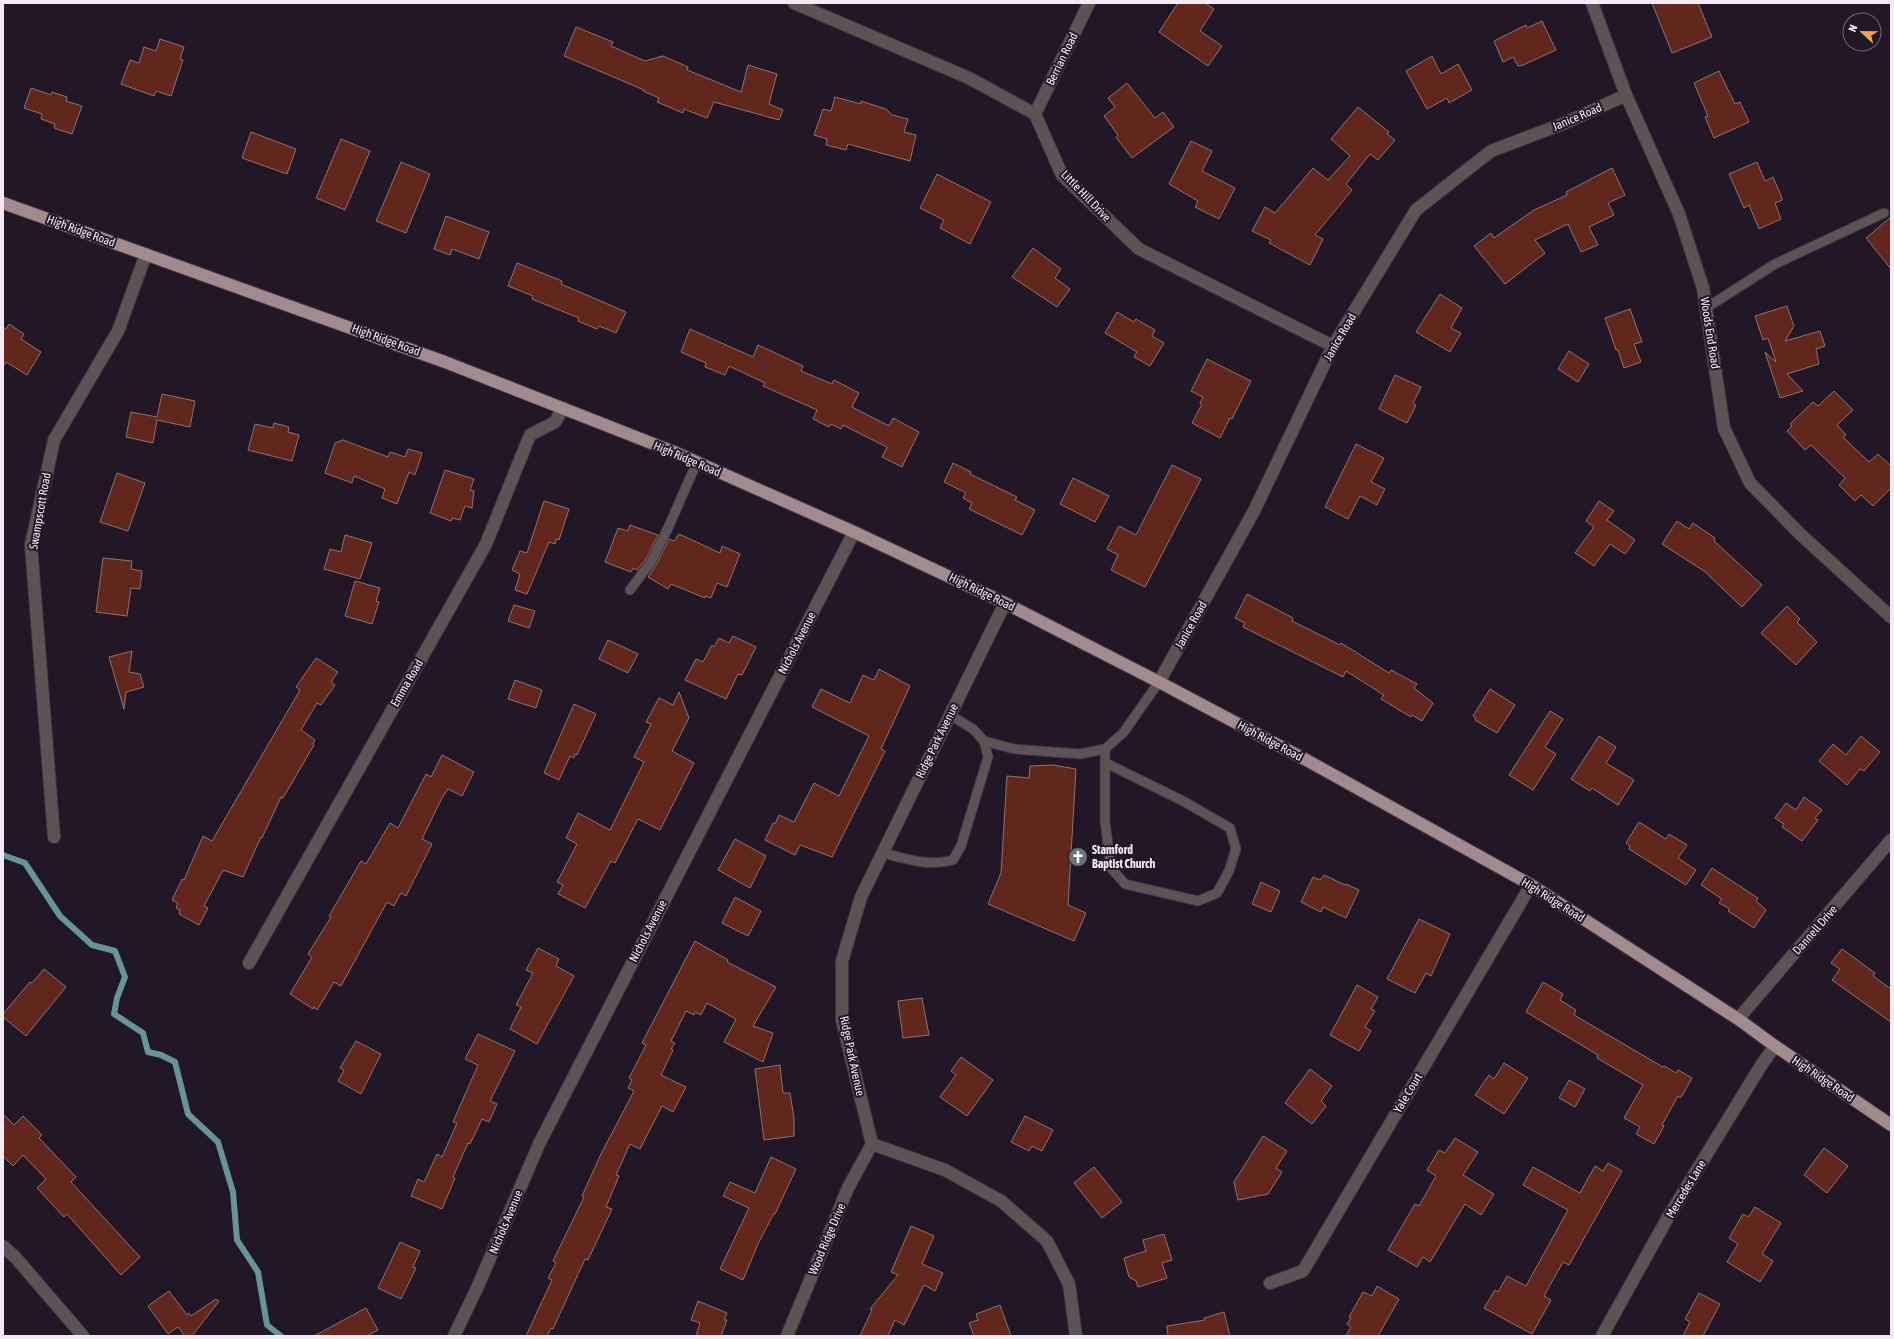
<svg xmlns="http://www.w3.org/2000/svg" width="1894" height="1339" font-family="'Asap Condensed',sans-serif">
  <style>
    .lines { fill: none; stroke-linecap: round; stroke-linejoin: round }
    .stream { stroke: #659599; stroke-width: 6 }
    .building { fill: #62271c; stroke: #8e746f }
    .lane-casing { stroke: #3e3543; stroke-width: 11 }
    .street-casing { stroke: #3e3543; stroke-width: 14 }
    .primary-casing { stroke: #3e3543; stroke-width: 14 }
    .lane { stroke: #5e5354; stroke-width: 9 }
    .street { stroke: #5e5354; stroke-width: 12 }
    .primary { stroke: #a28b8d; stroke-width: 12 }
    .labels { text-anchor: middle; stroke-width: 4; stroke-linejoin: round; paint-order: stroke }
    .street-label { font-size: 12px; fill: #f2ebf6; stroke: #211726 }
    .poi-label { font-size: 12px; font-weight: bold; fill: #f2ebf6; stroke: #211726; text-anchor: start }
  </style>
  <rect width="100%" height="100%" fill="#211726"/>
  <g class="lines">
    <polyline class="stream" points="3,855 25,863 60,916 92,945 115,951 125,977 117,998 114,1014 143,1033 148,1052 161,1055 175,1062 188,1114 218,1142 233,1192 237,1240 258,1272 267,1325 281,1336"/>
  </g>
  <g class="building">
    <polygon points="1178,3 1205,3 1214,9 1200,31 1222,46 1208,66 1159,32"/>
    <polygon points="1652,3 1698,3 1712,37 1672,53"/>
    <polygon points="1542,21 1556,50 1523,65 1518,66 1513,57 1503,62 1494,41 1526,25 1527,28"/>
    <polygon points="576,27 613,42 611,46 645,61 663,56 688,67 687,70 741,92 748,65 777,74 769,104 783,110 779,120 714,102 707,118 684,109 683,113 657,102 659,98 643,91 644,90 564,56"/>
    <polygon points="160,39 184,47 180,59 183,60 171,96 156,91 154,96 121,84 130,60 139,63 144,47 156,51"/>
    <polygon points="1432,56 1441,74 1458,64 1472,90 1449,103 1447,98 1427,109 1406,71"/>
    <polygon points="1719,71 1735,104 1740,102 1749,122 1714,138 1705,117 1708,116 1694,83"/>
    <polygon points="1127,83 1155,118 1163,112 1174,127 1132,158 1116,137 1118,135 1104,116 1115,107 1108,98"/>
    <polygon points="31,88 51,95 52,92 67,97 66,101 82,106 72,134 54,128 55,124 41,119 42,114 24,108"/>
    <polygon points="835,97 861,104 861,101 886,109 892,115 908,119 904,132 916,135 910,161 848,144 846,150 826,145 827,139 814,135 823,109 831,111"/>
    <polygon points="1358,107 1389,132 1387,134 1395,140 1378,160 1370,154 1346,184 1352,190 1315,235 1323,239 1310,265 1269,243 1271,240 1252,231 1265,207 1275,213 1313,168 1328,180 1350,156 1331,139"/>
    <polygon points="251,132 296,149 287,174 242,158"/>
    <polygon points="341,139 370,151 345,210 316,198"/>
    <polygon points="1191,141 1212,151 1202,171 1235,188 1219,219 1195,207 1198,201 1169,184"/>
    <polygon points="401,162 430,174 406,233 376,221"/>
    <polygon points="1757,162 1765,181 1773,177 1782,198 1782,200 1775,203 1781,219 1759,229 1749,205 1744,208 1729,174"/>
    <polygon points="1612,168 1625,195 1608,203 1614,215 1589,227 1598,245 1581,252 1568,224 1535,240 1545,253 1505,284 1474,246 1491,233 1494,238 1534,210 1567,195 1566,192"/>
    <polygon points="937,174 991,202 970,244 940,228 944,220 920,208"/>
    <polygon points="446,216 489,232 479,259 452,249 450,255 434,249"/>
    <polygon points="1891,217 1891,269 1866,238"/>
    <polygon points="1033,248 1061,269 1055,278 1070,289 1057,307 1012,277"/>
    <polygon points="517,263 562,281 561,284 626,312 616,333 599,326 597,329 578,321 579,318 532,299 533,296 508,286"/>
    <polygon points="1440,294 1462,308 1451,328 1461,333 1450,352 1416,332"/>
    <polygon points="1787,306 1794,326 1785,341 1820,331 1825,346 1816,349 1819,364 1787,374 1803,391 1780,398 1765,352 1776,362 1768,338 1763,340 1755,316"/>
    <polygon points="1630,309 1642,342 1634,344 1641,362 1624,368 1618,350 1616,350 1605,318"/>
    <polygon points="1117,312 1134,322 1136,319 1155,330 1152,336 1164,343 1150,366 1134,357 1137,352 1105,333"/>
    <polygon points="9,324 24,334 21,339 41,352 27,375 6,362 3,367 3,327 6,329"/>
    <polygon points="690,329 753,357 758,345 803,366 801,371 832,384 834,380 859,393 852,407 889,426 893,418 919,432 902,467 882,457 887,447 843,425 841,429 831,424 829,427 813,419 817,410 763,386 765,383 729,366 725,375 705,367 706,363 681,352"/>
    <polygon points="1569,351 1589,364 1578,382 1558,369"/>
    <polygon points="1207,359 1251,381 1232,419 1230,418 1220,438 1192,423 1202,404 1200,403 1203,397 1191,391"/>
    <polygon points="1395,375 1421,387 1413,403 1416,405 1407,423 1379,409"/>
    <polygon points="1834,391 1853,410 1837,425 1846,435 1843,437 1869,462 1878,454 1891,466 1891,488 1873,506 1861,495 1855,501 1839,485 1845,478 1811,445 1805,450 1787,431 1792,426 1790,424 1813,402 1818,406"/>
    <polygon points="162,394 195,401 190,427 157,420 153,443 126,437 131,412 157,417"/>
    <polygon points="274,423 289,427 288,432 299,435 292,461 248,450 255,424 273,428"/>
    <polygon points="343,440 388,457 390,452 405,457 408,449 422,453 415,475 409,472 397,504 382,498 385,489 354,476 352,483 325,473 335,443"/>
    <polygon points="1356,444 1384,458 1371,482 1385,489 1377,505 1360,496 1348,519 1325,507"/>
    <polygon points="953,463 971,472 970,474 1017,497 1015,500 1035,510 1022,535 969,509 972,503 963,498 966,493 944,482"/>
    <polygon points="1172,465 1201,479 1145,587 1111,570 1118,555 1107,549 1119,526 1136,535"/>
    <polygon points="445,470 474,479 470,490 474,491 472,508 465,506 460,520 452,518 451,521 430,513"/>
    <polygon points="117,473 145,483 128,531 100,522"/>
    <polygon points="1073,478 1109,496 1095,522 1060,504"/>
    <polygon points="544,501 569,509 559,540 556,539 555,544 549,542 527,594 515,590 520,574 512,570 520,551 527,553"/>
    <polygon points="1599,501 1614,511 1607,520 1635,540 1625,554 1610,544 1594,566 1575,553 1594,527 1586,521"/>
    <polygon points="1677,521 1689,529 1693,523 1715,538 1714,541 1762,585 1742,607 1704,571 1662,544"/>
    <polygon points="630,525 658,535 646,559 637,570 633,568 631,572 605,562 618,528 628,531"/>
    <polygon points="679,534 720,553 722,546 740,554 727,587 717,583 711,598 705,596 705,598 671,584 668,589 648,577 656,565 669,539 674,541"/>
    <polygon points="345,535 372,543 360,579 324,569 330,549 341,552"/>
    <polygon points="103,558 132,561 131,569 142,571 140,589 131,588 127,616 96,612"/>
    <polygon points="355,581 380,588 376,601 379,602 372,624 345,616"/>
    <polygon points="1247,594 1293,618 1292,621 1340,645 1341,643 1389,673 1391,670 1417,684 1414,688 1433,703 1422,721 1412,715 1411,717 1381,699 1384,695 1346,671 1343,677 1243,627 1245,623 1235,618"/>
    <polygon points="514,605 535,611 529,628 508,621"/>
    <polygon points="1787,606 1800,619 1797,622 1817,642 1796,665 1761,633"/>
    <polygon points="733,636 756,647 742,675 738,674 726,699 685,680 696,659 703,662 712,645 714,647 719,638 729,643"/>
    <polygon points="608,640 638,654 628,673 599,659"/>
    <polygon points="132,651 129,672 140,674 144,687 126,692 124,709 109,657"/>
    <polygon points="316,658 338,672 331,682 335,685 321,705 317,703 301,730 315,740 313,744 314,745 283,798 281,797 262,838 261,837 243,877 223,870 204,906 208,908 199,925 179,914 180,910 176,908 178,903 172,900 182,879 184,880 203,836 212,841 300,690 296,687"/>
    <polygon points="879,669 910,686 881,749 885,751 832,857 800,845 795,855 765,840 773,823 775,824 779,815 794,822 814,783 839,796 869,736 812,707 821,689 850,703 863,675 874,680"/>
    <polygon points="515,680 542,690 536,708 508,699"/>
    <polygon points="1490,689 1515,705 1497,733 1475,720 1476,718 1473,716"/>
    <polygon points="679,692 689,718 672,751 694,763 660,830 638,819 615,863 611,861 585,908 558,894 563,885 557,882 577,844 566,838 578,813 610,830 644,762 634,757 651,724 646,722 659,698 673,705"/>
    <polygon points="574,704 596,714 577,755 575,754 574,758 570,756 559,780 544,773"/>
    <polygon points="1550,711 1563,719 1545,747 1556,754 1533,790 1509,775"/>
    <polygon points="1599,736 1616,747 1606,763 1634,780 1618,805 1592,788 1590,791 1571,779"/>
    <polygon points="1861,736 1880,752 1864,771 1860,769 1847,785 1819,761 1833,744 1846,755"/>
    <polygon points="442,755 474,772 462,796 448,789 442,798 422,839 432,844 406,896 401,893 394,906 387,902 341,986 334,982 317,1010 314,1007 313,1009 290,994 312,957 308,954 331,917 329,916 361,861 366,864 390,823 398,828 426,774 431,777"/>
    <polygon points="1053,765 1076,769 1068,905 1086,913 1074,941 988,904 1001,873 1007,776 1029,778 1030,766"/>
    <polygon points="1804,797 1822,810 1815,818 1818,820 1802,841 1782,827 1784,824 1775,818 1786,803 1796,810"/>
    <polygon points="1639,822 1666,839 1669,834 1687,845 1678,858 1696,870 1686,885 1629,849 1630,846 1626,843"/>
    <polygon points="735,839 766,856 750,888 718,870"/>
    <polygon points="1712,868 1758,898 1756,901 1766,910 1754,928 1728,911 1730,909 1719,903 1722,899 1701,885"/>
    <polygon points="1324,875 1345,885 1346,884 1359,890 1346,918 1323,907 1321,912 1301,902 1313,877 1320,880"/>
    <polygon points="1261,882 1280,891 1271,912 1252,904"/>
    <polygon points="735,897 761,911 748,936 722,923"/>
    <polygon points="1419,919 1450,934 1431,976 1426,973 1415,993 1387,979"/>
    <polygon points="695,941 728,960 727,962 776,987 753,1026 773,1033 763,1062 724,1042 736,1019 707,1003 701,1015 695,1012 694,1015 686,1011 671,1041 675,1043 671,1049 673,1050 661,1075 686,1087 673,1112 662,1106 640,1149 630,1144 616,1175 619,1176 606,1207 612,1209 588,1260 585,1259 553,1329 551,1328 547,1336 526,1336 552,1280 548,1278 556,1263 553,1261 584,1197 582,1196 601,1154 634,1091 628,1088 632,1080 629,1078 646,1045 642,1043"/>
    <polygon points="538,948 559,959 556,966 574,976 537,1044 510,1029 521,1007 516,1005 533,973 526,970"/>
    <polygon points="1842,949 1875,973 1873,976 1891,989 1891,1022 1832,980 1840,969 1831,963"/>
    <polygon points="44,969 66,987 26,1036 3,1017 3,1014 30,982 32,983"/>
    <polygon points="1543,982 1563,994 1560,1000 1576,1010 1574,1015 1663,1067 1664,1066 1676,1073 1678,1070 1692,1078 1682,1096 1680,1098 1678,1096 1662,1125 1664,1126 1654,1144 1636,1134 1640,1127 1624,1118 1643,1085 1597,1058 1598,1055 1526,1012"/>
    <polygon points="1357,985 1378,997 1371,1009 1375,1011 1365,1027 1371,1031 1359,1051 1330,1035"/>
    <polygon points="922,998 929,1035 903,1038 898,1001"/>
    <polygon points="478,1034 515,1051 490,1101 497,1104 489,1122 482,1119 470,1144 468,1143 453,1177 455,1178 442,1209 411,1196 418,1179 424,1182 437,1154 442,1157 457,1123 453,1122 478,1065 465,1059"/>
    <polygon points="356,1041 381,1054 361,1094 338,1081 344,1070 340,1068"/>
    <polygon points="961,1057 993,1080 967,1116 940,1097 956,1075 951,1071"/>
    <polygon points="1504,1063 1528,1078 1504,1114 1475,1095 1489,1075 1494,1079"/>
    <polygon points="780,1065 783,1093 790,1093 794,1118 794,1136 764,1140 755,1069"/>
    <polygon points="1310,1069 1332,1086 1321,1101 1326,1106 1312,1124 1285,1103"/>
    <polygon points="1569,1080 1585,1089 1575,1107 1559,1098"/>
    <polygon points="3,1114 14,1125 23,1116 42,1135 39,1138 76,1177 71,1182 140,1257 121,1275 67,1214 64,1217 37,1188 46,1179 23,1155 13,1166 3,1156"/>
    <polygon points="1025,1116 1053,1130 1042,1151 1032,1146 1029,1151 1011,1142"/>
    <polygon points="1263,1136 1287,1151 1276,1168 1282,1172 1268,1194 1238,1200 1234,1182"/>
    <polygon points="1455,1138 1478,1152 1463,1175 1494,1194 1481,1215 1465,1204 1430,1262 1423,1257 1417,1267 1388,1250 1415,1204 1419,1206 1436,1176 1427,1170 1439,1150 1445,1153"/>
    <polygon points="1824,1148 1848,1166 1827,1193 1804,1175"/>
    <polygon points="771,1157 796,1169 775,1214 774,1213 758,1244 743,1280 720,1269 749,1208 723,1196 730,1182 755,1193"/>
    <polygon points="1608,1163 1622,1171 1569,1265 1563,1262 1544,1296 1551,1300 1532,1334 1484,1308 1495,1290 1498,1292 1507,1276 1526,1286 1568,1210 1523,1185 1533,1167 1580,1193 1595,1166 1603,1171"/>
    <polygon points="1094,1167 1122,1202 1102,1218 1074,1183"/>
    <polygon points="1755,1207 1781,1223 1762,1254 1773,1261 1760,1282 1727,1262 1738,1244 1729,1238 1743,1214 1748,1217"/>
    <polygon points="911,1226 934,1236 922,1264 943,1273 935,1291 924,1285 904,1325 895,1320 888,1336 860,1336 872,1310 870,1309 898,1275 891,1272"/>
    <polygon points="1164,1234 1172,1260 1162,1263 1167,1278 1138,1287 1136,1281 1129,1277 1124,1258 1146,1251 1143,1240"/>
    <polygon points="400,1242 420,1251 413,1267 416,1268 401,1299 378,1288"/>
    <polygon points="1377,1286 1399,1299 1378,1336 1346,1336 1351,1327 1347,1324 1351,1318 1349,1317 1363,1292 1372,1296"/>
    <polygon points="169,1291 187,1315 189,1313 191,1316 216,1299 219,1301 192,1336 185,1336 178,1327 168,1334 148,1306"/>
    <polygon points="1699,1293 1720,1304 1703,1336 1683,1336 1690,1322 1685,1319"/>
    <polygon points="698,1301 727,1313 724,1320 727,1320 721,1336 696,1336 700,1323 691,1320"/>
    <polygon points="1000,1305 1011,1336 974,1336 969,1323 978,1320 976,1314"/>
    <polygon points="366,1308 378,1330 367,1336 314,1336"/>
    <polygon points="1224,1312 1230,1336 1168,1336 1167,1326 1205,1320 1204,1318"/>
  </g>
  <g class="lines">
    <defs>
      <g id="lane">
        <polyline points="1706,308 1775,264 1884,213"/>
        <polyline points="630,590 651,562 668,528 697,462"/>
        <polyline points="984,741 1014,749 1080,754 1105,749 1123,733 1159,682"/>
        <polyline points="1105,749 1105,821 1111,868 1125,884 1198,901 1217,893 1229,871 1236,849 1230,828 1183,801 1106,763"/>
        <path d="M 883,853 C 907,859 929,867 953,860 L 961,846 L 988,757 L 984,741 L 973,729 L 950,715"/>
      </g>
      <g id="street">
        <polyline points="794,3 969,78 1035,114 1062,175 1139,249 1333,346"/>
        <polyline points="1592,3 1626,95 1679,214 1703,288 1724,428 1750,483 1800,534 1891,617"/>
        <polyline points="1035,114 1089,3"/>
        <polyline points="1159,682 1254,511 1333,346 1416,210 1491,151 1565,123 1626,95"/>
        <polyline points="54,837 31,545 54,440 118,331 146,254"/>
        <polyline points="249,963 486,544 530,435 555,422 563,408"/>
        <polyline points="1738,1019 1891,840"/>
        <polyline points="872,1144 842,1020 842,961 861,897 1005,603"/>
        <polyline points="872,1144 945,1170 1001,1201 1047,1241 1069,1284 1076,1336"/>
        <polyline points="3,1246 16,1258 83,1336"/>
        <polyline points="1270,1283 1303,1271 1531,885"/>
        <polyline points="454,1336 478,1286 539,1144 854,532"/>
        <polyline points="787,1336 848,1188 872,1144"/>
        <polyline points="1602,1336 1667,1219 1762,1064 1775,1046"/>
      </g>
      <polyline id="primary" points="3,203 445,362 674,452 854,532 1005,603 1159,682 1310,762 1531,885 1738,1019 1775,1046 1891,1125"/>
    </defs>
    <use href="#lane" class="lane-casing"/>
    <use href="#street" class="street-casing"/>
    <use href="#primary" class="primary-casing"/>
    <use href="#lane" class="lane"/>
    <use href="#street" class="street"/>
    <use href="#primary" class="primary"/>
  </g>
  <defs>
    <symbol id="church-disc" viewBox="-11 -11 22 22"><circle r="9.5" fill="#6b7280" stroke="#211726"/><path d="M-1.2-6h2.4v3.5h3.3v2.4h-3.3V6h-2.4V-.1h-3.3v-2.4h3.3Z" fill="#fff"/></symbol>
  </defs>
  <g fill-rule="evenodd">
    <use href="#church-disc" x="1067" y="846" width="22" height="22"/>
  </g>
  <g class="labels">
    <g class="street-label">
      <text transform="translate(1062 59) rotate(-64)" y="4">Berrian Road</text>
      <text transform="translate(1577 117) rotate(-23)" y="4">Janice Road</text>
      <text transform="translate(1086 196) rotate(46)" y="4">Little Hill Drive</text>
      <text transform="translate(81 231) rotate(20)" y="4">High Ridge Road</text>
      <text transform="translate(1710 333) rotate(81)" y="4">Woods End Road</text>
      <text transform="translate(1340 337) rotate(-60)" y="4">Janice Road</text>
      <text transform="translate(386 340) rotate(20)" y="4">High Ridge Road</text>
      <text transform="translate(687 459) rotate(23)" y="4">High Ridge Road</text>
      <text transform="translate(40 511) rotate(-80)" y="4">Swampscott Road</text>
      <text transform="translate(982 592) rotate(26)" y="4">High Ridge Road</text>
      <text transform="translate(1191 625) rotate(-61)" y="4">Janice Road</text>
      <text transform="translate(797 643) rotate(-63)" y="4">Nichols Avenue</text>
      <text transform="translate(407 683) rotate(-60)" y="4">Emma Road</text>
      <text transform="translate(937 741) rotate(-64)" y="4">Ridge Park Avenue</text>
      <text transform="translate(1270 741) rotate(28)" y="4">High Ridge Road</text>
      <text transform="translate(1553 900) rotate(32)" y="4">High Ridge Road</text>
      <text transform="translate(1815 930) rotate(-49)" y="4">Dannell Drive</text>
      <text transform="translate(648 931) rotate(-63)" y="4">Nichols Avenue</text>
      <text transform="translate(852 1056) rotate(78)" y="4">Ridge Park Avenue</text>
      <text transform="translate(1823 1079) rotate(34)" y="4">High Ridge Road</text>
      <text transform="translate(1408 1093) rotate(-59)" y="4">Yale Court</text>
      <text transform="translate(1686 1189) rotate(-59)" y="4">Mercedes Lane</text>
      <text transform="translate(506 1222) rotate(-67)" y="4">Nichols Avenue</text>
      <text transform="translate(827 1239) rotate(-67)" y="4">Wood Ridge Drive</text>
    </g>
    <g class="poi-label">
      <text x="1092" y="854">Stamford<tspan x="1092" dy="14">Baptist Church</tspan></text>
    </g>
  </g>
  <rect width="1894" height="1339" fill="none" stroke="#f2ebf6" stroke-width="8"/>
  <g transform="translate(1862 32) rotate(292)"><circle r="19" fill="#211726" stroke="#756c79"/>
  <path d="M0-3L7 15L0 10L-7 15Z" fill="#f8a04b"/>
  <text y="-6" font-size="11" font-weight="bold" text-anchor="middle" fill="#f2ebf6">N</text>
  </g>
</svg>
